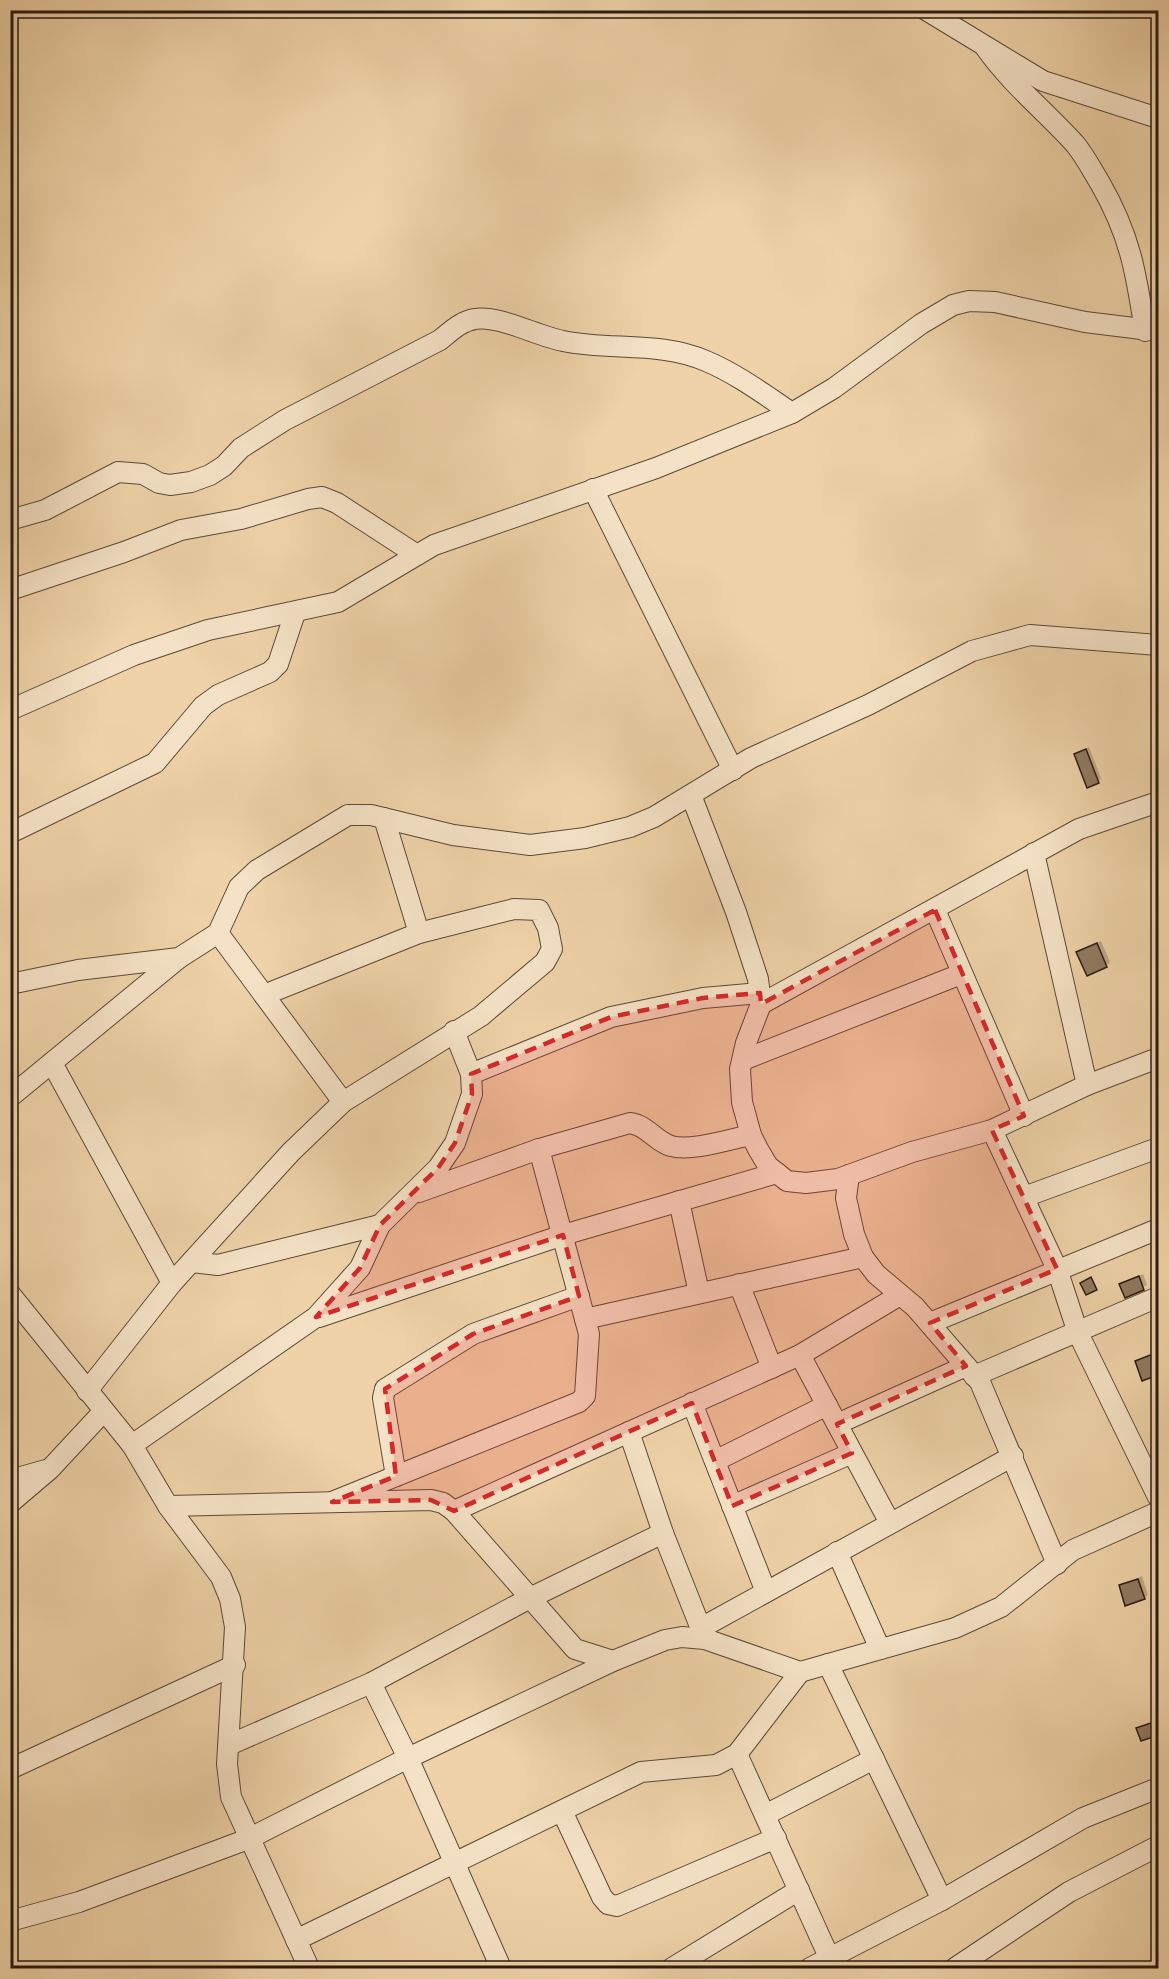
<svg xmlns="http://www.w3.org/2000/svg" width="1169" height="1979" font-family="'IM FELL French Canon',serif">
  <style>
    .shadow { fill: #0003 }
    .building { fill: #907a60; stroke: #291b13; stroke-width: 1.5 }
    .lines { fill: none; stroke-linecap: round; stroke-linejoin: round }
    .minor-casing { stroke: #5a4938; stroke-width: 22 }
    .minor { stroke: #f5e2c6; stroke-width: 20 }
    .marked { fill: #d62828; fill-opacity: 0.2; stroke: #d62828; stroke-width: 4.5; stroke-dasharray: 12 8; stroke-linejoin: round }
  </style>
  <rect width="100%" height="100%" fill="#efd2a8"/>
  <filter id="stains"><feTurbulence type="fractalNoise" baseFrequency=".00333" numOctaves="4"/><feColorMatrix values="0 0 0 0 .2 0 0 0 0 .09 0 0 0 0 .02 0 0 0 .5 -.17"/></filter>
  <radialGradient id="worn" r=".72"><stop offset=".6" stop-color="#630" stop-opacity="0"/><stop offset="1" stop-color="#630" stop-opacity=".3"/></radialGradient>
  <g class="shadow">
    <polygon points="1089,747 1101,778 1098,782 1076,754"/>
    <polygon points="1101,941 1110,962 1106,966 1078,952"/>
    <polygon points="1143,1274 1147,1285 1126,1296 1121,1284"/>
    <polygon points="1158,1351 1158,1374 1143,1379 1137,1361"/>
    <polygon points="1142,1576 1148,1595 1144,1598 1120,1586"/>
  </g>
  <g class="building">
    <polygon points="1086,749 1099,783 1087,788 1074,754"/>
    <polygon points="1097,943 1107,967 1087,976 1076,952"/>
    <polygon points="1139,1276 1144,1290 1125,1298 1119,1284"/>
    <polygon points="1091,1277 1097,1290 1086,1295 1080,1283"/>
    <polygon points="1158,1352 1158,1375 1142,1381 1135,1361"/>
    <polygon points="1138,1579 1145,1599 1125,1606 1119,1585"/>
    <polygon points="1151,1723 1156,1736 1141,1741 1136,1728"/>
  </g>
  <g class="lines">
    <defs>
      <g id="minor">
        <polyline points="926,10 1043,81 1158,118"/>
        <path d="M 985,47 C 1011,84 1045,111 1075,144 C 1085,156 1092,170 1100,183 C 1130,235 1136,272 1145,331"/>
        <polyline points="593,489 733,770"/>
        <path d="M 10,520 L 45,510 L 118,472 L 143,474 L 159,483 L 170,485 L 191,482 L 210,475 L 224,466 L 241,448 L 285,420 L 440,340 C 450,332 461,321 475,319 C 499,315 537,336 563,341 C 611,351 660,341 706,361 C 737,374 765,395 792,413"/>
        <polyline points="10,590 124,552 181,530 241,519 308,499 322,497 337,503 417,555"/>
        <polyline points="10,710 134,655 208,630 338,602 434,545 656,468 792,413 834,388 921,324 953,305 969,301 995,302 1085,322 1158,331"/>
        <polyline points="691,795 736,912 758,979 761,1004 746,1043 740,1069 742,1102 751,1135 758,1149 768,1166 787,1181 806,1183 838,1179 912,1152 992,1130 1087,1085 1158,1058"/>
        <polyline points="384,818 419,933"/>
        <polyline points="10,833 155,763 203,706 218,695 270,672 278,664 295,613"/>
        <polyline points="1034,853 1087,1085"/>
        <polyline points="935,910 1024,1116"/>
        <polyline points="218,933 343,1102"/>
        <polyline points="10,984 78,970 179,958 218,933 239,887 257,870 348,815 371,815 453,835 530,845 585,838 630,827 654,817 751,758 868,705 972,651 1030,635 1158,645"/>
        <polyline points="761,1004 1079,829 1158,802"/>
        <polyline points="743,1060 961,974"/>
        <polyline points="52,1063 172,1283"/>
        <polyline points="471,1074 611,1017 703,998 760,993"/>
        <polyline points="10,1097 179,958"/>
        <polyline points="992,1130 1057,1269 1078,1333 1158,1497"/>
        <polyline points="849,1175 846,1198 854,1234 863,1257 876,1274 915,1307 980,1382 1057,1564"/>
        <path d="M 419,1192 L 539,1149 L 630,1123 C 647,1125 656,1142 671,1146 C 691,1152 730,1139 751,1135"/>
        <polyline points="1024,1197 1158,1148"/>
        <polyline points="679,1201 699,1293"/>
        <polyline points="192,1262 218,1265 380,1225"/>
        <polyline points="739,1284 772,1368"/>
        <polyline points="10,1294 132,1445 168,1506 221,1577 230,1599 235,1627 227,1764 231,1797 309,1968"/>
        <polyline points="319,1317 563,1235 777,1173"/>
        <polyline points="585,1319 863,1257"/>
        <polyline points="930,1323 1158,1229"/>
        <polyline points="800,1355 890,1523"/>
        <polyline points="974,1376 1158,1297"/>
        <polyline points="87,1391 172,1283 291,1152 343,1102 481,1016 545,962 552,949 548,928 539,910 514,909 419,933 264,995"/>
        <polyline points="692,1403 766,1592"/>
        <polyline points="837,1424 966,1366"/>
        <polyline points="629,1432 663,1533 705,1639"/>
        <polyline points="132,1445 316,1317 360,1268 380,1225 438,1168 455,1143 472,1094 471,1074 454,1031"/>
        <polyline points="715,1461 827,1405"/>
        <polyline points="396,1476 383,1398 385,1389 473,1334 579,1296"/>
        <polyline points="10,1480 46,1470"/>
        <polyline points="332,1502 579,1402 585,1396 589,1334 539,1149"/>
        <polyline points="10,1503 50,1469 103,1412"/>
        <polyline points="168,1506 431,1500 443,1503 454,1511 575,1649 613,1661"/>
        <polyline points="732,1506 852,1453"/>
        <polyline points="454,1511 800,1355 900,1295"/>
        <polyline points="837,1552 880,1649"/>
        <polyline points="701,1628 1013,1456"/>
        <polyline points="828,1664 942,1900"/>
        <polyline points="371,1683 408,1758 501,1968"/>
        <polyline points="229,1745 371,1683 530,1598 663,1533"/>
        <polyline points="737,1754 834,1968"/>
        <polyline points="10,1769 235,1665"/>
        <polyline points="562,1811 602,1897 608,1904 617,1906 776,1838"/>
        <polyline points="765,1815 874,1759"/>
        <polyline points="10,1921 79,1902 248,1839 408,1758 613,1661 665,1640 682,1637 705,1639 800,1672 955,1628 1001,1607 1073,1550 1158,1512"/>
        <polyline points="296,1940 641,1772 716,1765 737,1754 800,1672"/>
        <polyline points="672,1968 799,1890"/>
        <polyline points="810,1968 942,1900 1083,1818 1158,1788"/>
        <polyline points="955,1968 1069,1892 1158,1846"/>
      </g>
    </defs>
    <use href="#minor" class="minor-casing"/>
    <use href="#minor" class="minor"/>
  </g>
  <path class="marked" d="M 935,910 L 1024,1116 L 992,1130 L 1057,1269 L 930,1323 L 966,1366 L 837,1424 L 852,1453 L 732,1506 L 692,1403 L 454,1511 L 431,1500 L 332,1502 L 396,1476 L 385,1389 L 473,1334 L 579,1296 L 563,1235 L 316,1317 L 360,1268 L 380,1225 L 438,1168 L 455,1143 L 472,1094 L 471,1074 L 611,1017 L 703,998 L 760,993 L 761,1004 Z"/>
  <rect width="1169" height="1979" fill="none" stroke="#efd2a8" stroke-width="36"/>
  <rect x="12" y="12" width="1145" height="1955" fill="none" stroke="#291b13" stroke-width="3"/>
  <rect x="18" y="18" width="1133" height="1943" fill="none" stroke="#291b13" stroke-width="1.5"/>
  <rect width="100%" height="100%" filter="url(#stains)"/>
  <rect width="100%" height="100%" fill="url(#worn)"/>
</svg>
